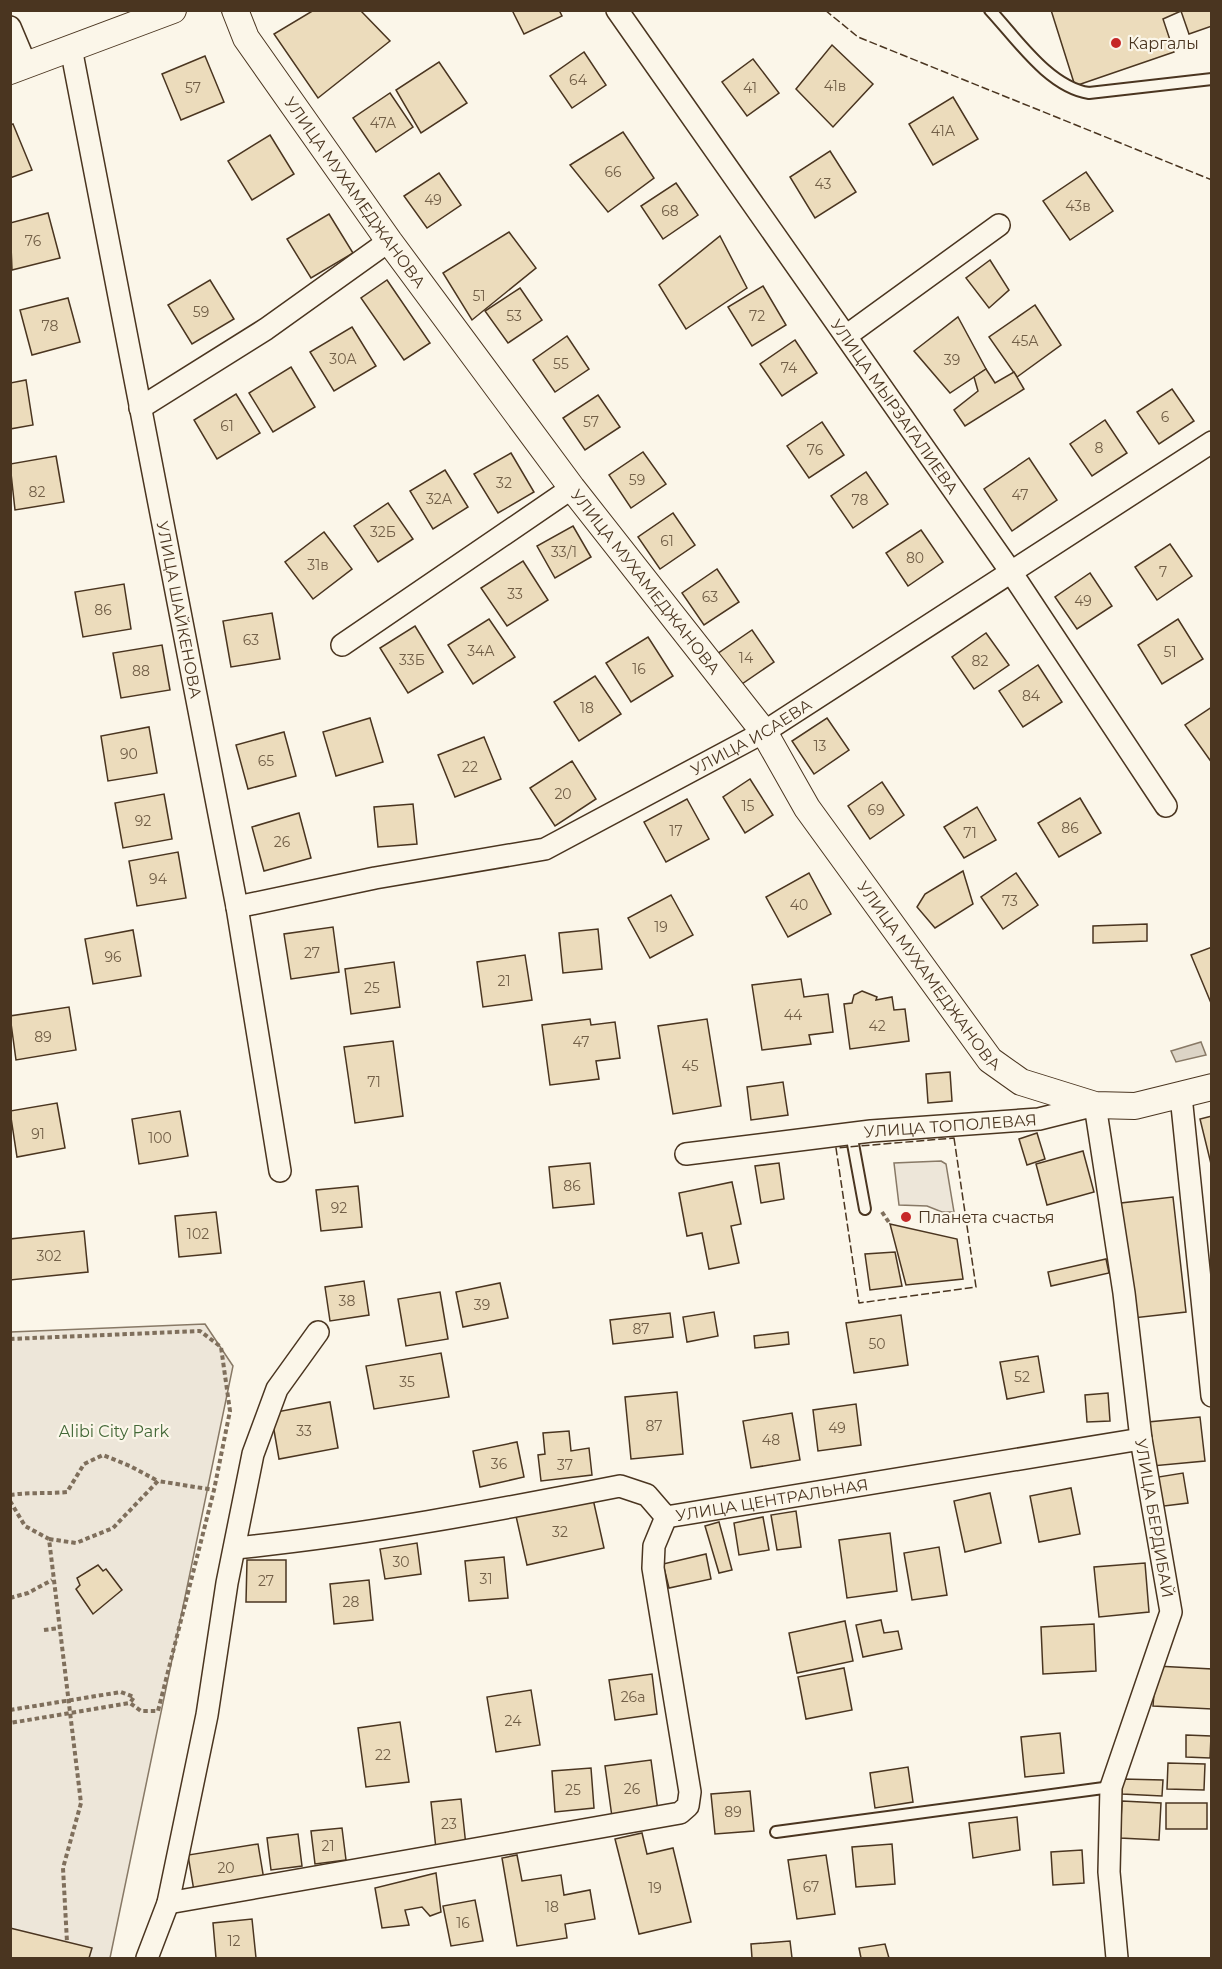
<svg xmlns="http://www.w3.org/2000/svg" width="1222" height="1969" font-family="Montserrat,sans-serif">
  <style>
    .green { fill: #ede6d9; stroke: #887966; stroke-width: 1.5 }
    .water { fill: #dcd4c6; stroke: #887966; stroke-width: 1.5 }
    .building { fill: #ecdcbc; stroke: #4a3520; stroke-width: 1.5 }
    .lines { fill: none; stroke-linecap: round; stroke-linejoin: round }
    .service-casing { stroke: #4a3520; stroke-width: 14 }
    .minor-casing { stroke: #4a3520; stroke-width: 24 }
    .tertiary-casing { stroke: #4a3520; stroke-width: 28 }
    .path { stroke: #7f6f5c; stroke-width: 4; stroke-dasharray: 4.5 3; stroke-linecap: butt }
    .service { stroke: #fbf6e9; stroke-width: 10 }
    .minor { stroke: #fbf6e9; stroke-width: 21 }
    .tertiary { stroke: #fbf6e9; stroke-width: 26 }
    .fence { stroke: #4a3520; stroke-width: 1.5; stroke-dasharray: 8 3; stroke-linecap: butt }
    .poi-dot { fill: #c62828; stroke: #fbf6e9; stroke-width: 2 }
    .labels { text-anchor: middle; stroke-width: 4.5; stroke-linejoin: round; paint-order: stroke }
    .number-label { font-size: 14px; fill: #725f47 }
    .poi-label { font-size: 16px; fill: #4a3520; stroke: #fbf6e9; text-anchor: start }
    .street-label { font-size: 16px; fill: #4a3520; stroke: #fbf6e9 }
    .park-label { font-size: 16px; fill: #436837; stroke: #fbf6e9 }
  </style>
  <rect width="100%" height="100%" fill="#fbf6e9"/>
  <g class="green">
    <polygon points="941,1161 946,1164 954,1212 942,1212 927,1206 899,1205 894,1163"/>
    <polygon points="205,1324 233,1366 110,1958 11,1958 11,1332"/>
  </g>
  <polygon class="water" points="1201,1042 1206,1055 1176,1062 1171,1051"/>
  <g class="building">
    <polygon points="314,10 360,10 390,41 318,98 274,34"/>
    <polygon points="512,10 559,10 562,16 524,34"/>
    <polygon points="1051,10 1212,10 1212,26 1189,34 1181,11 1163,19 1174,52 1075,86"/>
    <polygon points="832,45 873,84 833,127 796,89"/>
    <polygon points="584,52 606,85 572,108 550,76"/>
    <polygon points="205,56 224,102 181,120 162,74"/>
    <polygon points="753,59 779,93 747,116 722,82"/>
    <polygon points="439,62 467,103 421,133 396,90"/>
    <polygon points="390,93 413,127 376,152 353,118"/>
    <polygon points="953,97 978,139 933,165 909,124"/>
    <polygon points="13,124 32,170 10,178 10,125"/>
    <polygon points="623,132 654,178 608,212 570,165"/>
    <polygon points="270,135 294,174 252,200 228,161"/>
    <polygon points="830,151 856,192 815,218 790,177"/>
    <polygon points="1086,172 1113,211 1070,240 1043,201"/>
    <polygon points="439,173 461,205 427,228 404,196"/>
    <polygon points="676,183 698,215 663,239 641,206"/>
    <polygon points="48,213 60,258 12,270 10,223"/>
    <polygon points="329,214 353,253 311,278 287,239"/>
    <polygon points="509,232 536,268 472,320 443,273"/>
    <polygon points="720,236 747,288 686,329 659,285"/>
    <polygon points="990,260 1009,290 989,308 966,278"/>
    <polygon points="210,280 234,319 192,344 168,305"/>
    <polygon points="387,280 430,343 404,360 361,298"/>
    <polygon points="763,286 786,325 752,346 728,307"/>
    <polygon points="520,288 542,320 508,343 485,311"/>
    <polygon points="68,298 80,342 32,355 20,310"/>
    <polygon points="1035,305 1061,345 1017,377 989,337"/>
    <polygon points="958,317 986,369 950,393 914,351"/>
    <polygon points="352,327 376,366 334,391 310,352"/>
    <polygon points="567,336 589,369 555,392 533,360"/>
    <polygon points="795,340 817,373 782,396 760,364"/>
    <polygon points="291,367 315,407 273,432 249,393"/>
    <polygon points="986,369 995,383 1014,372 1024,389 965,426 954,410 978,391 974,377"/>
    <polygon points="26,380 33,425 10,429 10,383"/>
    <polygon points="1172,389 1194,421 1159,444 1137,412"/>
    <polygon points="236,394 260,433 217,459 194,420"/>
    <polygon points="598,395 620,427 585,450 563,418"/>
    <polygon points="1105,420 1127,453 1092,476 1070,444"/>
    <polygon points="822,422 844,455 809,478 787,446"/>
    <polygon points="643,452 666,484 631,508 609,475"/>
    <polygon points="511,453 534,492 498,513 474,474"/>
    <polygon points="56,456 64,502 15,510 10,464"/>
    <polygon points="1029,458 1057,500 1012,531 984,489"/>
    <polygon points="445,470 468,507 433,529 410,491"/>
    <polygon points="866,472 888,504 853,528 831,496"/>
    <polygon points="388,503 413,539 378,562 354,526"/>
    <polygon points="673,513 695,545 660,569 638,537"/>
    <polygon points="573,526 591,557 555,578 537,546"/>
    <polygon points="921,530 943,562 908,586 886,553"/>
    <polygon points="324,532 352,569 313,599 285,562"/>
    <polygon points="1170,544 1192,576 1157,600 1135,567"/>
    <polygon points="523,561 548,600 507,626 481,588"/>
    <polygon points="717,569 739,602 704,625 682,593"/>
    <polygon points="1090,573 1112,606 1077,629 1055,597"/>
    <polygon points="124,584 131,629 83,637 75,592"/>
    <polygon points="272,613 280,659 231,667 223,621"/>
    <polygon points="489,619 515,657 473,684 448,645"/>
    <polygon points="1178,619 1203,659 1162,684 1138,645"/>
    <polygon points="415,626 443,672 408,693 380,648"/>
    <polygon points="752,630 774,662 739,686 717,654"/>
    <polygon points="986,633 1009,665 974,689 952,657"/>
    <polygon points="648,637 673,676 631,702 606,663"/>
    <polygon points="162,645 170,690 121,698 113,653"/>
    <polygon points="1038,665 1062,702 1023,727 999,691"/>
    <polygon points="595,676 621,714 579,741 554,702"/>
    <polygon points="1212,707 1212,763 1185,725"/>
    <polygon points="370,718 383,762 336,776 323,732"/>
    <polygon points="827,718 849,750 814,774 792,741"/>
    <polygon points="149,727 157,773 108,781 101,736"/>
    <polygon points="284,732 296,776 248,789 236,745"/>
    <polygon points="484,737 501,779 455,797 438,755"/>
    <polygon points="572,761 596,799 555,826 530,788"/>
    <polygon points="750,779 773,815 745,833 723,797"/>
    <polygon points="882,782 904,815 870,839 848,806"/>
    <polygon points="164,794 172,839 123,848 115,803"/>
    <polygon points="1080,798 1101,833 1059,857 1038,823"/>
    <polygon points="687,799 709,839 666,862 644,822"/>
    <polygon points="413,804 417,844 378,847 374,807"/>
    <polygon points="977,807 996,840 964,858 944,827"/>
    <polygon points="299,813 311,858 264,871 252,827"/>
    <polygon points="178,852 186,898 137,906 129,861"/>
    <polygon points="963,871 973,904 935,928 917,907 925,894"/>
    <polygon points="809,873 831,914 788,937 766,897"/>
    <polygon points="1016,873 1038,905 1003,929 981,897"/>
    <polygon points="671,895 693,935 650,958 628,918"/>
    <polygon points="1147,924 1147,941 1093,943 1093,926"/>
    <polygon points="333,927 339,972 291,979 284,934"/>
    <polygon points="598,929 602,969 563,973 559,933"/>
    <polygon points="133,930 141,976 93,984 85,939"/>
    <polygon points="1212,947 1212,1003 1211,1003 1191,955"/>
    <polygon points="525,955 532,1000 483,1007 477,962"/>
    <polygon points="394,962 400,1007 351,1014 345,969"/>
    <polygon points="801,979 804,997 828,994 833,1032 809,1035 811,1044 762,1050 752,985"/>
    <polygon points="862,991 877,997 876,1000 892,997 894,1010 905,1009 909,1041 850,1049 844,1004 852,1003 854,995"/>
    <polygon points="69,1007 76,1050 16,1060 10,1016"/>
    <polygon points="590,1019 591,1025 615,1022 620,1058 596,1061 599,1079 550,1085 542,1025"/>
    <polygon points="707,1019 721,1106 673,1114 658,1026"/>
    <polygon points="393,1041 403,1116 355,1123 344,1047"/>
    <polygon points="950,1072 952,1101 928,1103 926,1074"/>
    <polygon points="783,1082 788,1115 751,1120 747,1087"/>
    <polygon points="57,1103 65,1148 17,1157 10,1111"/>
    <polygon points="180,1111 188,1156 139,1164 132,1119"/>
    <polygon points="1212,1116 1212,1168 1200,1119"/>
    <polygon points="1037,1133 1045,1159 1027,1165 1019,1139"/>
    <polygon points="1083,1151 1094,1192 1047,1205 1036,1164"/>
    <polygon points="590,1163 594,1204 553,1208 549,1167"/>
    <polygon points="779,1163 784,1199 761,1203 755,1166"/>
    <polygon points="732,1182 741,1224 731,1226 739,1263 709,1269 702,1233 687,1236 679,1193"/>
    <polygon points="358,1186 362,1227 321,1231 316,1190"/>
    <polygon points="1173,1197 1186,1312 1133,1318 1121,1203"/>
    <polygon points="216,1212 221,1253 179,1257 175,1216"/>
    <polygon points="890,1224 957,1239 963,1279 906,1285"/>
    <polygon points="84,1231 88,1272 10,1280 10,1239"/>
    <polygon points="895,1252 902,1286 870,1290 865,1254"/>
    <polygon points="1106,1259 1109,1273 1051,1286 1048,1272"/>
    <polygon points="364,1281 369,1315 330,1321 325,1287"/>
    <polygon points="500,1283 508,1318 463,1327 456,1292"/>
    <polygon points="440,1292 448,1339 406,1346 398,1299"/>
    <polygon points="714,1312 718,1336 687,1342 683,1317"/>
    <polygon points="670,1313 673,1337 613,1344 610,1320"/>
    <polygon points="901,1315 908,1365 854,1373 846,1323"/>
    <polygon points="788,1332 789,1344 755,1348 754,1336"/>
    <polygon points="441,1353 449,1397 374,1409 366,1366"/>
    <polygon points="1038,1356 1044,1392 1007,1399 1000,1362"/>
    <polygon points="677,1392 683,1454 631,1459 625,1397"/>
    <polygon points="1108,1393 1110,1421 1087,1422 1085,1395"/>
    <polygon points="330,1402 338,1448 279,1459 271,1413"/>
    <polygon points="856,1404 861,1445 818,1451 813,1410"/>
    <polygon points="792,1413 800,1460 751,1468 743,1421"/>
    <polygon points="1200,1417 1205,1461 1152,1466 1148,1422"/>
    <polygon points="569,1431 571,1451 589,1448 592,1475 541,1481 538,1455 545,1454 543,1433"/>
    <polygon points="517,1442 524,1477 480,1487 473,1451"/>
    <polygon points="1183,1473 1188,1503 1156,1507 1152,1478"/>
    <polygon points="1071,1488 1080,1534 1039,1542 1030,1496"/>
    <polygon points="990,1493 1001,1543 965,1552 954,1501"/>
    <polygon points="593,1499 604,1548 527,1565 516,1516"/>
    <polygon points="796,1511 801,1547 777,1550 771,1515"/>
    <polygon points="763,1517 769,1550 739,1555 734,1523"/>
    <polygon points="719,1522 732,1570 719,1573 705,1526"/>
    <polygon points="890,1533 897,1591 847,1598 839,1540"/>
    <polygon points="417,1543 421,1574 385,1579 380,1549"/>
    <polygon points="939,1547 947,1595 912,1600 904,1553"/>
    <polygon points="706,1554 711,1579 669,1588 663,1564"/>
    <polygon points="504,1557 508,1598 469,1601 465,1561"/>
    <polygon points="247,1560 286,1560 286,1602 246,1602"/>
    <polygon points="1145,1563 1149,1612 1099,1617 1094,1567"/>
    <polygon points="98,1565 103,1571 106,1569 122,1590 93,1614 76,1589 80,1585 77,1578"/>
    <polygon points="369,1580 373,1620 334,1624 330,1584"/>
    <polygon points="881,1620 884,1633 898,1631 902,1649 863,1657 856,1625"/>
    <polygon points="845,1621 853,1661 797,1673 789,1633"/>
    <polygon points="1094,1624 1096,1671 1043,1674 1041,1627"/>
    <polygon points="1156,1666 1212,1669 1212,1709 1153,1706"/>
    <polygon points="844,1668 852,1710 806,1719 798,1677"/>
    <polygon points="652,1674 657,1714 615,1720 609,1680"/>
    <polygon points="531,1690 540,1745 496,1752 487,1697"/>
    <polygon points="400,1722 409,1782 366,1787 358,1728"/>
    <polygon points="1060,1733 1064,1773 1025,1777 1021,1737"/>
    <polygon points="1186,1735 1211,1736 1210,1758 1186,1757"/>
    <polygon points="651,1760 658,1811 612,1817 605,1766"/>
    <polygon points="1168,1763 1205,1764 1204,1790 1167,1789"/>
    <polygon points="908,1767 913,1802 875,1808 870,1773"/>
    <polygon points="591,1768 594,1808 555,1812 552,1771"/>
    <polygon points="1122,1779 1163,1780 1162,1796 1122,1794"/>
    <polygon points="750,1791 754,1831 715,1834 711,1794"/>
    <polygon points="461,1799 466,1846 436,1849 431,1802"/>
    <polygon points="1122,1801 1161,1803 1159,1840 1120,1838"/>
    <rect x="1166" y="1803" width="41" height="26"/>
    <polygon points="1017,1817 1020,1850 973,1858 969,1823"/>
    <polygon points="342,1828 346,1860 315,1864 311,1831"/>
    <polygon points="642,1833 647,1854 673,1848 691,1922 639,1934 615,1839"/>
    <polygon points="298,1834 302,1866 271,1870 267,1838"/>
    <polygon points="258,1844 264,1880 194,1891 188,1855"/>
    <polygon points="892,1844 895,1884 856,1887 852,1847"/>
    <polygon points="1082,1850 1084,1883 1053,1885 1051,1852"/>
    <polygon points="517,1855 522,1881 561,1875 564,1895 590,1890 595,1919 565,1924 567,1938 517,1946 502,1858"/>
    <polygon points="826,1855 835,1914 797,1919 788,1860"/>
    <polygon points="436,1873 441,1912 430,1916 422,1907 405,1910 409,1925 382,1928 375,1888"/>
    <polygon points="475,1900 483,1941 451,1946 443,1906"/>
    <polygon points="252,1919 256,1958 216,1958 213,1923"/>
    <polygon points="10,1928 92,1948 89,1958 10,1958"/>
    <polygon points="790,1941 792,1958 752,1958 751,1944"/>
    <polygon points="885,1944 889,1958 861,1958 859,1948"/>
  </g>
  <g class="lines">
    <defs>
      <g id="service">
        <path d="M 990,10 C 1017,39 1049,87 1089,93 L 1212,79"/>
        <polyline points="851,1133 865,1209"/>
        <polyline points="776,1832 1111,1787"/>
      </g>
      <g id="minor">
        <path id="s1" d="M 617,10 L 1011,572 L 1166,806"/>
        <polyline points="10,27 26,65"/>
        <path id="s2" d="M 71,48 L 237,907 L 280,1171"/>
        <polyline points="846,336 999,225"/>
        <polyline points="140,408 266,329 389,241"/>
        <polyline points="342,645 572,488"/>
        <path id="s3" d="M 237,907 L 375,878 L 545,849 L 764,732 L 1212,442"/>
        <polyline points="1181,1096 1212,1396"/>
        <path id="s4" d="M 686,1154 L 871,1131 L 1039,1119 L 1095,1105 L 1124,1293 L 1141,1439 L 1171,1612 L 1111,1787 L 1109,1872 L 1117,1958"/>
        <path id="s5" d="M 236,1548 C 366,1535 492,1511 620,1486 L 647,1495 L 666,1517 L 1141,1439"/>
        <polyline points="168,1903 680,1813 688,1806 690,1792 653,1568 654,1546 666,1517"/>
        <polyline points="147,1958 168,1903 207,1715 227,1583 253,1454 277,1389 318,1332"/>
      </g>
      <g id="tertiary">
        <path id="s6" d="M 235,10 L 246,38 L 389,241 L 572,488 L 764,732 L 807,808 L 990,1060 L 1021,1082 L 1095,1105 L 1135,1106 L 1212,1087"/>
        <polyline points="10,71 173,10"/>
      </g>
    </defs>
    <use href="#service" class="service-casing"/>
    <use href="#minor" class="minor-casing"/>
    <use href="#tertiary" class="tertiary-casing"/>
    <g class="path">
      <polyline points="882,1212 890,1224"/>
      <polyline points="10,1339 200,1331 221,1347 230,1411 214,1490 158,1711 141,1711 130,1703 10,1723"/>
      <path d="M 10,1495 C 30,1492 48,1494 67,1492 L 84,1464 L 103,1455 L 130,1466 L 158,1481"/>
      <polyline points="10,1501 25,1526 49,1539 81,1803 63,1868 67,1942"/>
      <polyline points="49,1539 76,1543 113,1528 158,1481 214,1490"/>
      <polyline points="10,1598 28,1593 52,1580"/>
      <polyline points="44,1630 59,1628"/>
      <polyline points="10,1710 121,1692 134,1697 130,1703"/>
    </g>
    <use href="#service" class="service"/>
    <use href="#minor" class="minor"/>
    <use href="#tertiary" class="tertiary"/>
    <g class="fence">
      <polyline points="825,10 858,37 1212,180"/>
      <polygon points="954,1138 976,1287 859,1303 836,1148"/>
    </g>
  </g>
  <g class="poi-dot">
    <circle cx="1116" cy="43" r="6"/>
    <circle cx="906" cy="1217" r="6"/>
  </g>
  <g class="labels">
    <g class="number-label">
      <text x="578" y="85">64</text>
      <text x="835" y="91">41в</text>
      <text x="193" y="93">57</text>
      <text x="750" y="93">41</text>
      <text x="383" y="128">47А</text>
      <text x="943" y="136">41А</text>
      <text x="613" y="177">66</text>
      <text x="823" y="189">43</text>
      <text x="433" y="205">49</text>
      <text x="1078" y="211">43в</text>
      <text x="670" y="216">68</text>
      <text x="33" y="246">76</text>
      <text x="479" y="301">51</text>
      <text x="201" y="317">59</text>
      <text x="514" y="321">53</text>
      <text x="757" y="321">72</text>
      <text x="50" y="331">78</text>
      <text x="1025" y="346">45А</text>
      <text x="343" y="364">30А</text>
      <text x="952" y="365">39</text>
      <text x="561" y="369">55</text>
      <text x="789" y="373">74</text>
      <text x="1165" y="422">6</text>
      <text x="591" y="427">57</text>
      <text x="227" y="431">61</text>
      <text x="1099" y="453">8</text>
      <text x="815" y="455">76</text>
      <text x="637" y="485">59</text>
      <text x="504" y="488">32</text>
      <text x="37" y="497">82</text>
      <text x="1020" y="500">47</text>
      <text x="439" y="504">32А</text>
      <text x="860" y="505">78</text>
      <text x="383" y="537">32Б</text>
      <text x="667" y="546">61</text>
      <text x="564" y="557">33/1</text>
      <text x="915" y="563">80</text>
      <text x="318" y="570">31в</text>
      <text x="1163" y="577">7</text>
      <text x="515" y="599">33</text>
      <text x="710" y="602">63</text>
      <text x="1083" y="606">49</text>
      <text x="103" y="615">86</text>
      <text x="251" y="645">63</text>
      <text x="481" y="656">34А</text>
      <text x="1170" y="657">51</text>
      <text x="746" y="663">14</text>
      <text x="412" y="665">33Б</text>
      <text x="980" y="666">82</text>
      <text x="639" y="674">16</text>
      <text x="141" y="676">88</text>
      <text x="1031" y="701">84</text>
      <text x="587" y="713">18</text>
      <text x="820" y="751">13</text>
      <text x="129" y="759">90</text>
      <text x="266" y="766">65</text>
      <text x="470" y="772">22</text>
      <text x="563" y="799">20</text>
      <text x="748" y="811">15</text>
      <text x="876" y="815">69</text>
      <text x="143" y="826">92</text>
      <text x="1070" y="833">86</text>
      <text x="676" y="836">17</text>
      <text x="970" y="838">71</text>
      <text x="282" y="847">26</text>
      <text x="158" y="884">94</text>
      <text x="1010" y="906">73</text>
      <text x="799" y="910">40</text>
      <text x="661" y="932">19</text>
      <text x="312" y="958">27</text>
      <text x="113" y="962">96</text>
      <text x="504" y="986">21</text>
      <text x="372" y="993">25</text>
      <text x="793" y="1020">44</text>
      <text x="877" y="1031">42</text>
      <text x="43" y="1042">89</text>
      <text x="581" y="1047">47</text>
      <text x="690" y="1071">45</text>
      <text x="374" y="1087">71</text>
      <text x="38" y="1139">91</text>
      <text x="160" y="1143">100</text>
      <text x="572" y="1191">86</text>
      <text x="339" y="1213">92</text>
      <text x="198" y="1239">102</text>
      <text x="49" y="1261">302</text>
      <text x="347" y="1306">38</text>
      <text x="482" y="1310">39</text>
      <text x="641" y="1334">87</text>
      <text x="877" y="1349">50</text>
      <text x="1022" y="1382">52</text>
      <text x="407" y="1387">35</text>
      <text x="654" y="1431">87</text>
      <text x="837" y="1433">49</text>
      <text x="304" y="1436">33</text>
      <text x="771" y="1445">48</text>
      <text x="499" y="1469">36</text>
      <text x="565" y="1470">37</text>
      <text x="560" y="1537">32</text>
      <text x="401" y="1567">30</text>
      <text x="486" y="1584">31</text>
      <text x="266" y="1586">27</text>
      <text x="351" y="1607">28</text>
      <text x="633" y="1702">26а</text>
      <text x="513" y="1726">24</text>
      <text x="383" y="1760">22</text>
      <text x="632" y="1794">26</text>
      <text x="573" y="1795">25</text>
      <text x="733" y="1817">89</text>
      <text x="449" y="1829">23</text>
      <text x="328" y="1851">21</text>
      <text x="226" y="1873">20</text>
      <text x="811" y="1892">67</text>
      <text x="655" y="1893">19</text>
      <text x="552" y="1912">18</text>
      <text x="463" y="1928">16</text>
      <text x="234" y="1946">12</text>
    </g>
    <g class="poi-label">
      <text x="1128" y="49">Каргалы</text>
      <text x="918" y="1223">Планета счастья</text>
    </g>
    <g class="street-label">
      <text dy="6" stroke="none"><textPath href="#s6" startOffset="219">УЛИЦА МУХАМЕДЖАНОВА</textPath></text>
      <text dy="6" stroke="none"><textPath href="#s1" startOffset="484">УЛИЦА МЫРЗАГАЛИЕВА</textPath></text>
      <text dy="6" stroke="none"><textPath href="#s6" startOffset="705">УЛИЦА МУХАМЕДЖАНОВА</textPath></text>
      <text dy="6" stroke="none"><textPath href="#s2" startOffset="572">УЛИЦА ШАЙКЕНОВА</textPath></text>
      <text dy="6" stroke="none"><textPath href="#s3" startOffset="548">УЛИЦА ИСАЕВА</textPath></text>
      <text dy="6" stroke="none"><textPath href="#s6" startOffset="1191">УЛИЦА МУХАМЕДЖАНОВА</textPath></text>
      <text dy="6" stroke="none"><textPath href="#s4" startOffset="266">УЛИЦА ТОПОЛЕВАЯ</textPath></text>
      <text dy="6" stroke="none"><textPath href="#s5" startOffset="554">УЛИЦА ЦЕНТРАЛЬНАЯ</textPath></text>
      <text dy="6" stroke="none"><textPath href="#s4" startOffset="830">УЛИЦА БЕРДИБАЙ</textPath></text>
    </g>
    <g class="park-label">
      <text x="114" y="1437">Alibi City Park</text>
    </g>
  </g>
  <rect width="1222" height="1969" fill="none" stroke="#4a3520" stroke-width="24"/>
</svg>
